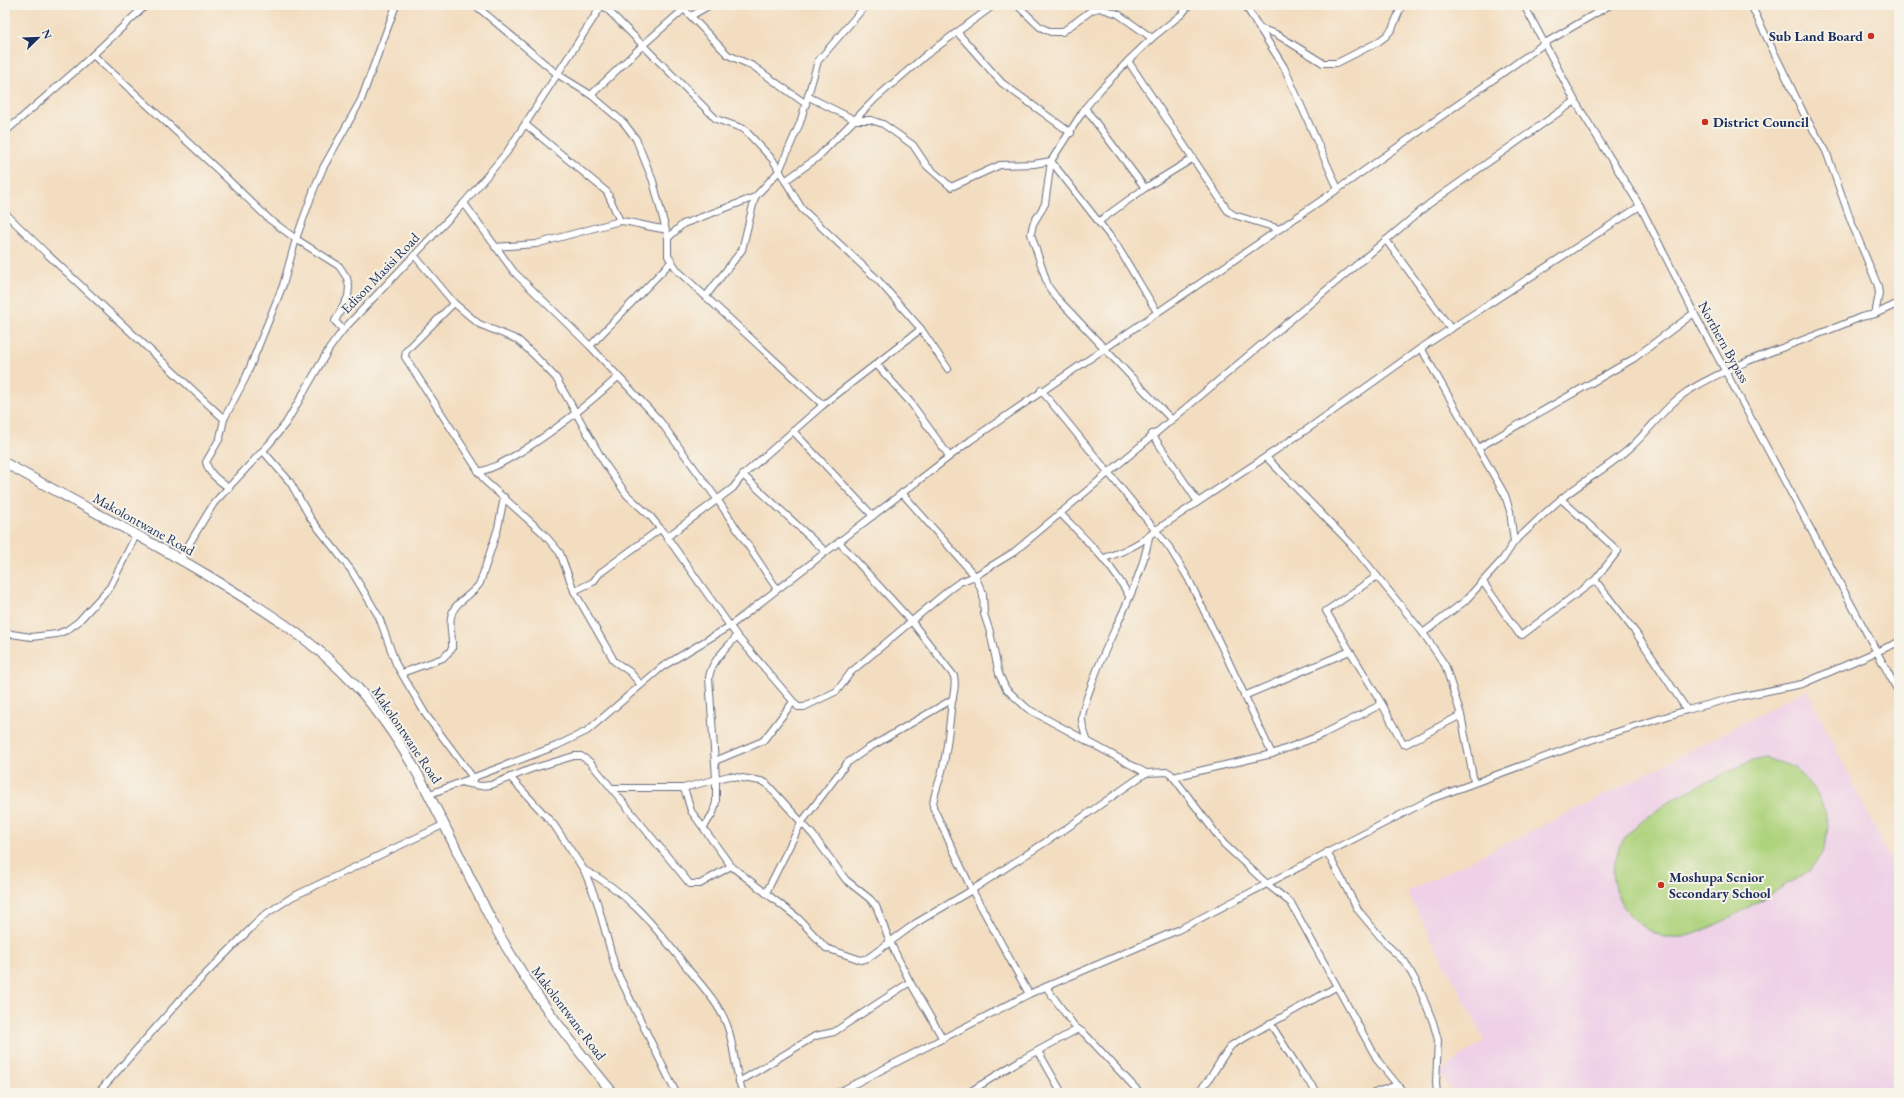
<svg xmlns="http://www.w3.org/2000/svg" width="1904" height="1098" font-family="'EB Garamond',serif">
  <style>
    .built { fill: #eed0e7 }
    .green { fill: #aed37d; stroke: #64816e }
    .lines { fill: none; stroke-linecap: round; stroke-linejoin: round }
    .street-casing { stroke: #676c80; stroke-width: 8 }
    .secondary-casing { stroke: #676c80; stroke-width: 11 }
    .street { stroke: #fff; stroke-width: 6 }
    .secondary { stroke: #fff; stroke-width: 9 }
    .poi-dot { fill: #c8321e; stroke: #f7f3e8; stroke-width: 1.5 }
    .labels { text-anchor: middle; stroke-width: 4; stroke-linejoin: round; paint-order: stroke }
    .poi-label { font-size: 14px; font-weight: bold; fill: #1b2f5e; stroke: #f7f3e8; text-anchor: start }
    .street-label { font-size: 14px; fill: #1b2f5e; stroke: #f7f3e8 }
  </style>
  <rect width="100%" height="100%" fill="#f7f3e8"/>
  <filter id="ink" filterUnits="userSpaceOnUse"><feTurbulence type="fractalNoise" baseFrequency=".025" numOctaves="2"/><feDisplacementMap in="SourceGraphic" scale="8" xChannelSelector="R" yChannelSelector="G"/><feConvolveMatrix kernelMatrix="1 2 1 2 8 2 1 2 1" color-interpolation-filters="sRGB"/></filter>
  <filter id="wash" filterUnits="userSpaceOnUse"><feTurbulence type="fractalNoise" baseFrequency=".012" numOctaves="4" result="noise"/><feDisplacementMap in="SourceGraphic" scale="16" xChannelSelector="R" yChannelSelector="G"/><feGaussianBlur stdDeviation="0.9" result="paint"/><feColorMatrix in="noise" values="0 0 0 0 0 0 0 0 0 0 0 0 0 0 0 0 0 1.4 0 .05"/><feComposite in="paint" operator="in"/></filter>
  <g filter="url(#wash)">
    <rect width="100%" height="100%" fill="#f3ddc0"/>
    <polygon class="built" points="1807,689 1899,877 1899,1093 1453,1093 1439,1073 1485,1040 1407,892 1621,787"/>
    <polygon class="green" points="1765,758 1795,767 1817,793 1825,811 1828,825 1826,841 1821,855 1809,871 1732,917 1700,932 1683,937 1663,937 1647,929 1632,918 1621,903 1615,889 1613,871 1619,847 1629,833 1646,818 1674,798 1749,762"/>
  </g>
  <g filter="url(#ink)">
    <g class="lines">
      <defs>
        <g id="street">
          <polyline points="475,5 557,74 591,95 624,123 636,139 653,181 668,238 668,256 678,271 823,405"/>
          <polyline points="603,5 716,119 744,129 773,160 802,209 877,279 921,329 948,369"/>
          <polyline points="1017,5 1040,27 1051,32 1062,32 1092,10 1099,8 1118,14 1152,38"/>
          <polyline points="1245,5 1284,67 1338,189"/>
          <polyline points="1524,5 1575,101 1640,206 1694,313 1899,693"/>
          <polyline points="1751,5 1805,116 1826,151 1852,224 1878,286 1879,294 1875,314"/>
          <polyline points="691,16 710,5"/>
          <polyline points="1259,28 1276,34 1323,63 1337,63 1378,42 1386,36 1392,29 1402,5"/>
          <polyline points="957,32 1002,83 1071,133"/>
          <polyline points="93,55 217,169 269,219 296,239 339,266 347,278 349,287 348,297 335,321 343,330"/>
          <polyline points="1128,61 1228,211 1234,215 1280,229"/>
          <polyline points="591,95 643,45 684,9 728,55 753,66 806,104"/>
          <polyline points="809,97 855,120 871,120 883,124 913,145 927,166 951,187 1000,165 1034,164 1051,161 1116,244 1157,312"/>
          <polyline points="1085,108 1145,188"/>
          <polyline points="525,124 607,192 620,221"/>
          <polyline points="5,132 80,67 146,5"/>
          <polyline points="785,181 817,158 876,98 926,55 994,5"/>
          <polyline points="464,203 514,272 590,346 660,421 717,499 777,589"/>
          <polyline points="5,213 47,254 224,419"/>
          <polyline points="1098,222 1145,188 1192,159"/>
          <polyline points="668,238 683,224 755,197 779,171 800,123 818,61 866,5"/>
          <polyline points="1386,240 1451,329"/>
          <path d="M 495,247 L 536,244 L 620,221 C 636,222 649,228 665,229"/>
          <polyline points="414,255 454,303 479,324 518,340 534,355 556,378 605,464 627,495 651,517 667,537 737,636 798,707 804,707 837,691 851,672 950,589 960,582 975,576 983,594 984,614 990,632 999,674 1006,689 1028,709 1146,773"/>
          <polyline points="706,296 742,250 755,197"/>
          <polyline points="454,303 406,351 405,357 485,481 543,533 560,553 574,591 612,657 614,661 630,672 641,685"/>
          <polyline points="590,346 671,262"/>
          <polyline points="1421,348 1640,206"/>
          <polyline points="877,365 911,403 949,456"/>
          <polyline points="1041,390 1169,547 1188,578 1227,658 1272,754 1319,736 1382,704 1403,744 1406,744 1461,715 1474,782"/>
          <polyline points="1171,419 1056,297 1048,286 1031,234 1033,224 1045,204 1051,161 1085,108 1100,90 1128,61 1152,38 1182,14 1189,5"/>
          <polyline points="793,431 873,516"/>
          <polyline points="1152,434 1198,502"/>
          <polyline points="1478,448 1633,359 1694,313"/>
          <polyline points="263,451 290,482 311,519 351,570 379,617 396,664 426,715 474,779"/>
          <polyline points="1266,457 1350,543 1423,633"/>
          <path d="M 478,472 C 493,469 505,461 519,453 C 555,431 587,405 618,377"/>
          <polyline points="743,475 826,552"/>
          <path d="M 229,488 C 220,481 209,475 206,462 L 220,438 L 224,419 L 246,377 L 283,285 L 296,239 L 314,189 L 323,168 L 361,100 L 396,5"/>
          <polyline points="902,493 975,576 1014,552 1429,204 1575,101"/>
          <polyline points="1561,499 1618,551 1595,580"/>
          <path d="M 1060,513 C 1085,539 1112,564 1129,596"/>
          <polyline points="667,537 733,488 743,475 823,405 921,329"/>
          <path d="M 1514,542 C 1530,528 1545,512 1561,499 C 1583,481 1609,467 1630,448 C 1650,430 1665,406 1688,391 C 1742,358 1804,342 1861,317 L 1875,314 L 1899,303"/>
          <path d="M 1104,558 C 1123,552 1141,544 1156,530 L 1309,428 L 1421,348 L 1505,495 L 1510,511 L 1514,542 L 1503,559 L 1465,601 L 1423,633 L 1445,665 L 1461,715"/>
          <polyline points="180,559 214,503 270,443 286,423 329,349 343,330 464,203 507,152 602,5"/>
          <polyline points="1377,576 1326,611 1382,704"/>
          <polyline points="1483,582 1519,634 1522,635 1595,580 1636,633 1687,710"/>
          <polyline points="574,591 593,582 600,573 660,529"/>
          <polyline points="5,633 31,637 57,634 67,630 78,622 110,587 136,535"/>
          <path d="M 402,673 L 443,658 L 452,649 C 453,638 449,627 451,617 C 453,602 473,595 480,583 L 498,528 L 504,497"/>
          <polyline points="1244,696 1350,651"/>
          <path d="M 1088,742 C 1085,734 1081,725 1082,716 C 1084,704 1089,692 1093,681 C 1110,632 1140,588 1149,537"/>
          <polyline points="715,761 763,741 793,702"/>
          <polyline points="510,777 554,825 584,870 597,902 616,970 676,1093"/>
          <polyline points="1173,777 1272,754"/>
          <polyline points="464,783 481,786 491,785 531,769 574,756 581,756 590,762 690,884 700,884 731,866"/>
          <polyline points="612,788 683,788 686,794 691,811 731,866 798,918 826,948 861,960 868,958 890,942 910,982 943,1039"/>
          <path d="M 683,788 L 729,776 L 761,781 L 766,783 L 813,835 L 846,880 L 870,899 L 876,906 L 890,942 L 916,923 L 972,890 L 933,807 C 933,795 938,786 941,775 C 948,750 949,726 952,701 C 954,692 956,685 954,676 L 912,622 L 839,542"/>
          <polyline points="430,794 556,746 587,731 662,667 730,626 971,440 1338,189 1545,43 1610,5"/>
          <path d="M 704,827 L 713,813 L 716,802 L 716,778 L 709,678 C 711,661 726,649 737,636"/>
          <polyline points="1327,852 1358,910 1388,946 1405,962 1418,985 1433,1022 1438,1040 1436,1083 1437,1093"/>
          <path d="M 584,870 C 630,892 658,931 689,970 C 703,987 719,1004 727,1025 C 735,1047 734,1071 743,1093"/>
          <polyline points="766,893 801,823 847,763 867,749 953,699"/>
          <polyline points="1046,987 1075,1027 1084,1033 1140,1093"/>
          <polyline points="1029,994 972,890 1064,830 1146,773 1168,772 1171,774 1224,844 1267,884 1291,903 1378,1061 1404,1093"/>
          <polyline points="1270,1023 1303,1075 1318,1093"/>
          <polyline points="1038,1051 1062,1093"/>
          <polyline points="739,1082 815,1036 834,1032 910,982"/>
          <polyline points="98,1093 181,999 263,916 292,897 445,824"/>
          <polyline points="837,1093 1029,994 1178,930 1431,799 1591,740 1687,710 1733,698 1802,684 1899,642"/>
          <polyline points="968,1093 1019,1061 1078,1029"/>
          <path d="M 1196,1093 C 1213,1080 1218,1060 1232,1045 L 1336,987"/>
          <polyline points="1374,1093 1397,1085"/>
        </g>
        <path id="secondary" d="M 5,463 C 72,500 141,536 207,575 C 260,607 313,639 355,685 C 419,755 451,845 495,927 C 528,988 569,1040 613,1093"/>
      </defs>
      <use href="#street" class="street-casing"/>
      <use href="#secondary" class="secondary-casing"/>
      <use href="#street" class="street"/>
      <use href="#secondary" class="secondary"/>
    </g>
  </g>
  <g class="poi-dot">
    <circle cx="1871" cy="36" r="4"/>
    <circle cx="1705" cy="122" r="4"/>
    <circle cx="1661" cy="885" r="4"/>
  </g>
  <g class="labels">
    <g class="poi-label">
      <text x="1863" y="41" text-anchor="end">Sub Land Board</text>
      <text x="1713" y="127">District Council</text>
      <text x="1669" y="882">Moshupa Senior<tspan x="1669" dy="16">Secondary School</tspan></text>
    </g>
    <g class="street-label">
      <text transform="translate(380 273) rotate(-46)" y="5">Edison Masisi Road</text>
      <text transform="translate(1724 342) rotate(61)" y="5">Northern Bypass</text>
      <text transform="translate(144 524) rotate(29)" y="5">Makolontwane Road</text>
      <text transform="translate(407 735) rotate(56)" y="5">Makolontwane Road</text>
      <text transform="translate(569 1013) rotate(53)" y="5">Makolontwane Road</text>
    </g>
  </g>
  <rect width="1904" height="1098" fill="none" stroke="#f7f3e8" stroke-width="20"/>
  <g transform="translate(38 38) rotate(67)" stroke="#f7f3e8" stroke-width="3" paint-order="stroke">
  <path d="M0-3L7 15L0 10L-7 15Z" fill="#1b2f5e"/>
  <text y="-6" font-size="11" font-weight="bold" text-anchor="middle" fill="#1b2f5e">N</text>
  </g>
</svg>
